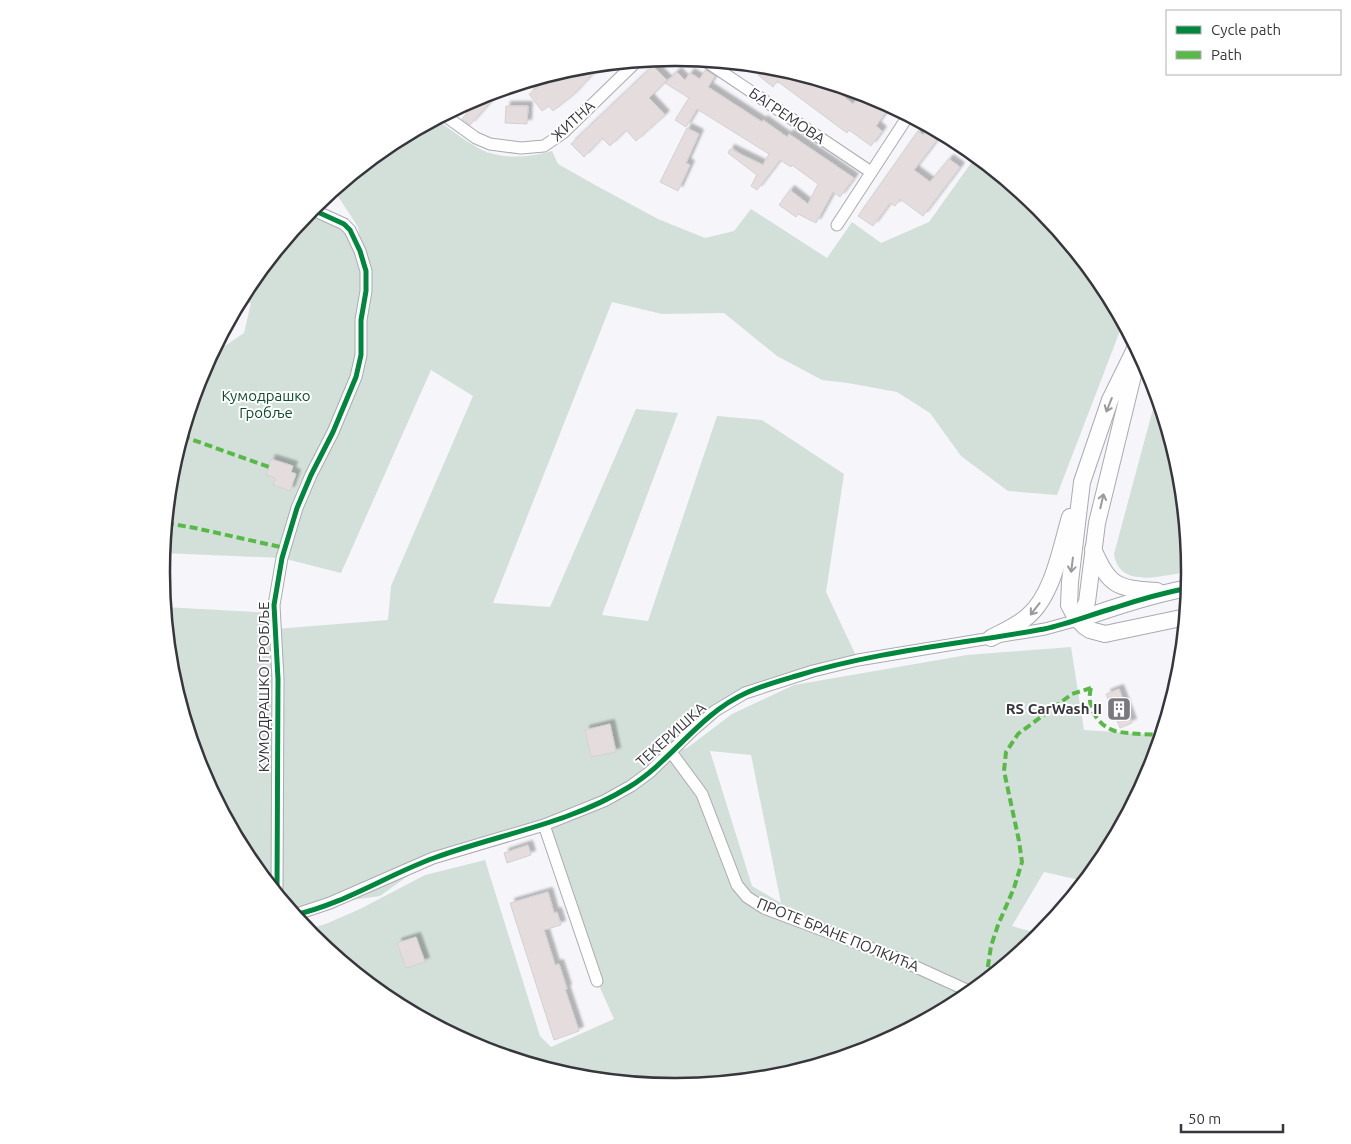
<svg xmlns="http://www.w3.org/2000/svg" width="1351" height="1144" font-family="Ubuntu,sans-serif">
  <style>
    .green { fill: #d3e0da; fill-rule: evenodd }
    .building { fill: #e5dddd; stroke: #d4d0d1; filter: url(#shadow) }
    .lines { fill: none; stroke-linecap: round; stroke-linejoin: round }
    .street-casing { stroke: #abaab0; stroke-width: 13 }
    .secondary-casing { stroke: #abaab0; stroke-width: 18 }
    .street { stroke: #fefefe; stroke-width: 11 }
    .secondary { stroke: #fefefe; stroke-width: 16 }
    .quiet { stroke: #58b947; stroke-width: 4; stroke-dasharray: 8 4; stroke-linecap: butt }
    .cycleway-casing { stroke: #fff; stroke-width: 8 }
    .cycleway { stroke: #00873e; stroke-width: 5 }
    .oneway { stroke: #9a9a9e }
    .labels { text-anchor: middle; stroke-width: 4; stroke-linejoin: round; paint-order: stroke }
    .street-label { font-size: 15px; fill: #37363d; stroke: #fff }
    .park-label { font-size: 15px; fill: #0b4c2f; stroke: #fff }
    .poi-label { font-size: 15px; font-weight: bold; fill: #37363d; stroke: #fff; text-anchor: end }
    .rim { fill: none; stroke: #37363d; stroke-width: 2.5 }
  </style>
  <defs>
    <filter id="shadow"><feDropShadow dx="4.5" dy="-4.5" stdDeviation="1" flood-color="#0004"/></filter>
  </defs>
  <rect width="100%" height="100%" fill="#f5f5fa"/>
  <g class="green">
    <path d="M 437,119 C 446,127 479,151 490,153 C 510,159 532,157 552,151 L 558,164 L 597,186 L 658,219 L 705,238 L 734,231 L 751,209 L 827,258 L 852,222 L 881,243 L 929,222 L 976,156 L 1040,208 L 1077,254 L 1076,259 C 1094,264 1114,306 1123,323 L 1057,495 L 1008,491 L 961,456 L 930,413 L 897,392 L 848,383 L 822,380 L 777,356 L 724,313 L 662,314 L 612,302 L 493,603 L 550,607 L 636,409 L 678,413 L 602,615 L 648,621 L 717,416 L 762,420 L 844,474 L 826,592 L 858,660 L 745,693 L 672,752 L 687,748 L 732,714 L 794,685 L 967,655 L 1071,647 L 1084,730 L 1161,735 L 1151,769 L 1103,858 L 1084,881 L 1044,872 L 1012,926 L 1040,934 L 1039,936 L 961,1000 L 872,1047 L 776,1077 L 675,1086 L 575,1077 L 478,1047 L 389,1000 L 312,936 L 307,930 L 328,923 L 360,909 L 425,875 L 485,860 L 540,1036 L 551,1047 L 614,1019 L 597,981 L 544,825 L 433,858 L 380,896 L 330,903 L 294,915 L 248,858 L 200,769 L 171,672 L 164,607 L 274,613 L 275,629 L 388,620 L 391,586 L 473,396 L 431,370 L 341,573 L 282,558 L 163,553 L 171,471 L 200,375 L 210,356 L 244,333 L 251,303 L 238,305 L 248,286 L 309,211 L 344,224 L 365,264 L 358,227 L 334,190 L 390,144 ZM 710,751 L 751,755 L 781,903 L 752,886 Z"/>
    <path d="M 1157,394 L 1180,472 L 1190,572 C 1164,574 1120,591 1114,554 Z"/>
  </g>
  <g class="building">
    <polygon points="601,65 572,96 553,111 549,106 542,111 529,94 548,79 545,76 575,67"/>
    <polygon points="653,66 667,80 649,98 665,115 636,141 626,130 610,146 602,138 584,157 571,144"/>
    <polygon points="765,66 784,70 792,76 794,73 825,82 853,104 861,93 873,97 890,106 876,126 882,131 871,146 849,130 847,133 777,81 773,87 758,75"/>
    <polygon points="705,70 715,76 708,87 762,122 763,120 787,137 789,134 854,178 840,197 833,192 816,223 798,214 796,217 779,205 790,190 808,204 818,184 792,165 791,167 780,160 757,190 751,186 757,175 728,153 730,149 763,165 769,154 697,109 686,127 675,120 689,98 665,83 677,72 685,80 690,73 700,79"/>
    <polygon points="502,89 470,125 462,119 470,109 465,104 479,97"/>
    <polygon points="506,106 528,106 527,124 505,123"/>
    <polygon points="687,128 699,134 686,163 690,165 678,191 660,182"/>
    <polygon points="918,131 923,135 926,131 937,140 914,170 930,182 949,159 960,167 923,216 900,199 895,206 890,203 873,226 858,216"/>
    <polygon points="271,459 293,466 291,472 296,474 290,491 273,485 275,478 266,475"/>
    <polygon points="1119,689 1132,723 1120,728 1106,694"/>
    <polygon points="610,724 616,752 591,757 585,730"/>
    <polygon points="528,845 531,855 507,863 504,853"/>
    <polygon points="548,892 554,913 557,912 561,925 544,930 555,965 559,964 567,989 565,989 579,1031 554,1040 510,903"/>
    <polygon points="416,937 425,962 406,968 397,943"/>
  </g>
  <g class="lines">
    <defs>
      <g id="street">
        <polyline points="704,60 871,172"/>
        <polyline points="444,115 476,138 490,144 521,148 544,146 563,133 637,61"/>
        <polyline points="837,225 908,116"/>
        <polyline points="671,752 702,794 737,885 747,897 764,908 894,957 971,992"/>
        <polyline points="544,825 597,981"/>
        <polyline points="277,893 278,679 274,605 282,558 297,508 311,475 333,432 356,377 361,355 361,320 366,291 366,271 360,251 350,230 344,224 311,209"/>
        <polyline points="294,915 330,903 433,858 544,825 604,801 631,786 650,772 693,730 715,711 745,693 813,671 858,660 1045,629 1078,620"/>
      </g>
      <g id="secondary">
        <polyline points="1136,347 1110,400 1082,482 1070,582 1069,605 1075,616 1084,626 1090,630 1105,634 1186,617"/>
        <path d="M 1093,549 C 1110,587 1116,588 1157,591"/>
        <polyline points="1078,620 1087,602 1097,523 1136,363"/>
        <path d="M 1078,620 C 1114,607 1151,595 1188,588"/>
        <path d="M 991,638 C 1004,631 1017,626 1028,616 C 1053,595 1061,547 1070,517"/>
      </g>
    </defs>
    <use href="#street" class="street-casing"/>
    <use href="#secondary" class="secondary-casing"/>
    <use href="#street" class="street"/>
    <use href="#secondary" class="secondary"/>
    <g class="quiet">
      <polyline points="182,436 269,467"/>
      <polyline points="166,523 195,528 285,548"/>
      <path d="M 1091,688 C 1086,705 1096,725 1115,731 C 1126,734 1148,734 1161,735"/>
      <polyline points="986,979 991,946 998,925 1014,888 1022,862 1019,841 1004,771 1006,752 1018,734 1072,694 1091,688"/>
    </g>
    <defs>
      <g id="cycleway">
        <polyline points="277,893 278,679 274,605 282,558 297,508 311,475 333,432 356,377 361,355 361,320 366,291 366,271 360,251 350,230 344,224 311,209"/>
        <path d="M 294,915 C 344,904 387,875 434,858 C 499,834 569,824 629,787 C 672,761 699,714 746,693 C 761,686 779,681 796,676 C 877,651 961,644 1044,629 C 1068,624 1090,615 1114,608 C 1138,600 1163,593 1188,588"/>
      </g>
    </defs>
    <use href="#cycleway" class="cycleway-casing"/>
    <use href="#cycleway" class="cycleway"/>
  </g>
  <defs><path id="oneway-shaft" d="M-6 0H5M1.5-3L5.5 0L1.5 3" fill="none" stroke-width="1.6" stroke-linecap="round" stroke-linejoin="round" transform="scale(1.25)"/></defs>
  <g class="oneway">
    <use href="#oneway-shaft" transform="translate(1109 405) rotate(112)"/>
    <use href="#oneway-shaft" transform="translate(1102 501) rotate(-77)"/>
    <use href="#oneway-shaft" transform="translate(1072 565) rotate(97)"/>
    <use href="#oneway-shaft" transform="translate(1035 609) rotate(128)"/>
  </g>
  <defs>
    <symbol id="building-square" viewBox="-11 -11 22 22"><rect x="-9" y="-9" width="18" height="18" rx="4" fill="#7a797f" stroke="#fff"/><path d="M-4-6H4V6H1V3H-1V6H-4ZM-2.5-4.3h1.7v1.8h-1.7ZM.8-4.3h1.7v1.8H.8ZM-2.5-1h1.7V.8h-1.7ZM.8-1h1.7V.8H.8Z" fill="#fff"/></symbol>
  </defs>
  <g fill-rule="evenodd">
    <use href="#building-square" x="1105" y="695" width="28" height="28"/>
  </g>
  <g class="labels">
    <g class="street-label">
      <text transform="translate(787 116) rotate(34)" y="5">БАГРЕМОВА</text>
      <text transform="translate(573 121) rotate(-42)" y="5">ЖИТНА</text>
      <text transform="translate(264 687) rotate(-90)" y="5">КУМОДРАШКО ГРОБЉЕ</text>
      <text transform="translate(671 735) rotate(-42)" y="5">ТЕКЕРИШКА</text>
      <text transform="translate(838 935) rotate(22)" y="5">ПРОТЕ БРАНЕ ПОЛКИЋА</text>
    </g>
    <g class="park-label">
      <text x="266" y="401">Кумодрашко<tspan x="266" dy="17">Гробље</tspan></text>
    </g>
    <g class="poi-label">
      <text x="1102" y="714">RS CarWash II</text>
    </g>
  </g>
  <path d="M0 0H1351V1144H0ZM675 66H676A505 505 0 0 1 1181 571V573A505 505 0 0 1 676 1078H675A505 505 0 0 1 170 573V571A505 505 0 0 1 675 66Z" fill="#fff" fill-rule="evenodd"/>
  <path class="rim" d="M675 66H676A505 505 0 0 1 1181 571V573A505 505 0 0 1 676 1078H675A505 505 0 0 1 170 573V571A505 505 0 0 1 675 66Z"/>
  <rect x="1166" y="10" width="175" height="65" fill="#ffffff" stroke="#afafb1"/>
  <rect x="1176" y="26" width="25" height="8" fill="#00873e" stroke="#afafb1"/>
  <text x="1211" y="35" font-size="15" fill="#37363d">Cycle path</text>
  <rect x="1176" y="51" width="25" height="8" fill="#58b947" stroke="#afafb1"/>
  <text x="1211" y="60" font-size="15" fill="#37363d">Path</text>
  <path d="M1181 1124v8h102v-8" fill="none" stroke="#37363d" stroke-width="2.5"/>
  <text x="1188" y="1124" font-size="15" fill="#37363d" stroke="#ffffff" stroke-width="4" paint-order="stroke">50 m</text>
</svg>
